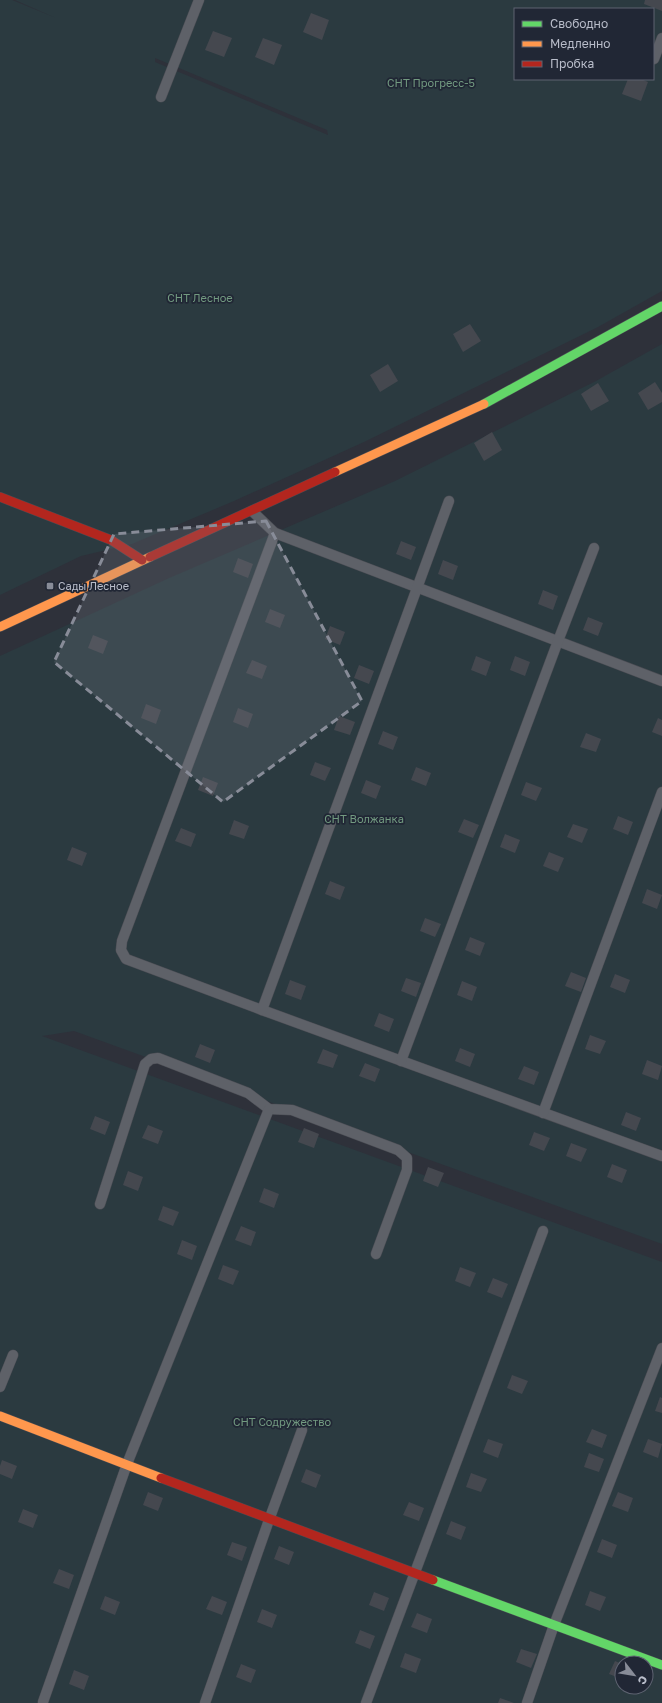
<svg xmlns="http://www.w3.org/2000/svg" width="662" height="1703" font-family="'Golos Text',sans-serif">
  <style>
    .green { fill: #2b3a40; fill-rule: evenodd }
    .building { fill: #45484f }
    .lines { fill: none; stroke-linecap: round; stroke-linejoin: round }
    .lane-casing { stroke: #4a4c53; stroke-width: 11 }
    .fast-casing { stroke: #4a4c53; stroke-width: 10 }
    .slow-casing { stroke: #4a4c53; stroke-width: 10 }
    .jam-casing { stroke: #4a4c53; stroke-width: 10 }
    .lane { stroke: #5e6168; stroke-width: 10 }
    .fast { stroke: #63d668; stroke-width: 9 }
    .slow { stroke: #ff974d; stroke-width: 9 }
    .jam { stroke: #b3261e; stroke-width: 9 }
    .marked { fill: #888c98; fill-opacity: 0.2; stroke: #888c98; stroke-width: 3; stroke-dasharray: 8 5; stroke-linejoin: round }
    .poi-dot { fill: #888c98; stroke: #212735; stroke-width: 1.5 }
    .labels { text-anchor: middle; stroke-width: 3.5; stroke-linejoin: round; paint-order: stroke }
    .park-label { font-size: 11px; fill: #729a80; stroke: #212735 }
    .poi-label { font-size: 11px; fill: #b9bdca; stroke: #212735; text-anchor: start }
  </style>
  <rect width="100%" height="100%" fill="#2e313a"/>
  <g class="green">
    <path d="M 0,0 L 12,0 L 56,18 L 15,0 L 662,0 L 662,291 L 598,327 L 364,442 L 234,501 L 132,544 L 81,556 L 0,595 ZM 515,9 L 653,9 L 653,79 L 515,79 ZM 155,58 L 327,130 L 328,135 L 155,62 Z"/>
    <path d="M 662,344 L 662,1244 L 74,1031 L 42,1036 L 662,1262 L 662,1703 L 0,1703 L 0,656 L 169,578 L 395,481 L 596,381 ZM 622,1663 L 646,1663 L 646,1687 L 622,1687 Z"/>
  </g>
  <g class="building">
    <polygon points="645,0 662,0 662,11 644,4"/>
    <polygon points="311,13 329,20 322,40 303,32"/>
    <polygon points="213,31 232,38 224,57 205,50"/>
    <polygon points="263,38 282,45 274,65 255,57"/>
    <polygon points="628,79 641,79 648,82 641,101 622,94"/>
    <polygon points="470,324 481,341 463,352 453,334"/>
    <polygon points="388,364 398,381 380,392 370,375"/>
    <polygon points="655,382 662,393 662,402 648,410 638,393"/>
    <polygon points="598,383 609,401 591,411 581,394"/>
    <polygon points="492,432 502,450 484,461 474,443"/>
    <polygon points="401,541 416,547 411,560 396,554"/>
    <polygon points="238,558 253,564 248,578 233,572"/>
    <polygon points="443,560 458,566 453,580 438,574"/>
    <polygon points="543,590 558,596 553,610 538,604"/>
    <polygon points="270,609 285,615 280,628 265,622"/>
    <polygon points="588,617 603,623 598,636 583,630"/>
    <polygon points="330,626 345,632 340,645 325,639"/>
    <polygon points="93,635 108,641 103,654 88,648"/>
    <polygon points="476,656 491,662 486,676 471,670"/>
    <polygon points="515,656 530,662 525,676 510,670"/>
    <polygon points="252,660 267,666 262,679 246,673"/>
    <polygon points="359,665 374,671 369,684 354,678"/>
    <polygon points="146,704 161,710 156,724 141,718"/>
    <polygon points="238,708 253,714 248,728 233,722"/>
    <polygon points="339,716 355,722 350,735 334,730"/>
    <polygon points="658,718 662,720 662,736 652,732"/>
    <polygon points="383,731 398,737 393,750 378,744"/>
    <polygon points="586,733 601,739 596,752 580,747"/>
    <polygon points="315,762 331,768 325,781 310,775"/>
    <polygon points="416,767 431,773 426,786 411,780"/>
    <polygon points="203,777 218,783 213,796 198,790"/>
    <polygon points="366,780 381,786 376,799 361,793"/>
    <polygon points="526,782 542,788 536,801 521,795"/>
    <polygon points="618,816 633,822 628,835 613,829"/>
    <polygon points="464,819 479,825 473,838 458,832"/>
    <polygon points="234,820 249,826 244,839 229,834"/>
    <polygon points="573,824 588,829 582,843 567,837"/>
    <polygon points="181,828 196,834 191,847 175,841"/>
    <polygon points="505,834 520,840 515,853 500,847"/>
    <polygon points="72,847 87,853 82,866 67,860"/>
    <polygon points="549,852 564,858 558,872 543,866"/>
    <polygon points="330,881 345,887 340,900 325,894"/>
    <polygon points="647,889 662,895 657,909 642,903"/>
    <polygon points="425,918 441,924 435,937 420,931"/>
    <polygon points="470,937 485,943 480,956 465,950"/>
    <polygon points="571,972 586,978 581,992 565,986"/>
    <polygon points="615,974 630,980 625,993 610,987"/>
    <polygon points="406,978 421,983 416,997 401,991"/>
    <polygon points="290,980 306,986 301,1000 285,994"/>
    <polygon points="462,981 477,987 472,1001 457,995"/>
    <polygon points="379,1013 394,1019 389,1032 374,1026"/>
    <polygon points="590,1035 606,1041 600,1054 585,1049"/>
    <polygon points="200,1044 215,1050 210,1063 195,1057"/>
    <polygon points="460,1048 475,1054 470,1067 455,1061"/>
    <polygon points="323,1049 338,1055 333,1068 317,1063"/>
    <polygon points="647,1060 662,1066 658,1080 642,1074"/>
    <polygon points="365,1063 380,1069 375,1082 359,1076"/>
    <polygon points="524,1066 539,1072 534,1085 518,1079"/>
    <polygon points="626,1112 641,1118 636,1131 621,1125"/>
    <polygon points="95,1116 110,1122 105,1135 90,1129"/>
    <polygon points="148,1125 163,1131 158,1144 142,1138"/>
    <polygon points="304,1128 319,1134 314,1148 298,1142"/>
    <polygon points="534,1132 550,1138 544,1151 529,1145"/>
    <polygon points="571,1143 587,1149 581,1162 566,1156"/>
    <polygon points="612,1164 627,1170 622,1183 607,1177"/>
    <polygon points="428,1167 444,1173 438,1187 423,1181"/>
    <polygon points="128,1171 143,1177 138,1191 123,1185"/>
    <polygon points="264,1188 279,1194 274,1208 259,1202"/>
    <polygon points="163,1206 179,1212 173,1226 158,1220"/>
    <polygon points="241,1226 256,1232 251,1246 235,1240"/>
    <polygon points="182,1240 197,1246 192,1260 177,1254"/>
    <polygon points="223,1265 239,1271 233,1285 218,1279"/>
    <polygon points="460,1267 476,1273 470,1287 455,1281"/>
    <polygon points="493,1278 508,1284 502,1298 487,1292"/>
    <polygon points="512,1375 528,1381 522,1394 507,1388"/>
    <polygon points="660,1397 662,1398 662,1413 655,1411"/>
    <polygon points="592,1429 607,1435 602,1448 586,1442"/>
    <polygon points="488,1439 503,1444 498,1458 483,1452"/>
    <polygon points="648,1439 662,1444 658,1458 643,1452"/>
    <polygon points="589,1453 604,1459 599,1472 584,1467"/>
    <polygon points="2,1460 17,1466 12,1479 0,1474 0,1466"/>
    <polygon points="306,1469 321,1475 316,1488 301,1482"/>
    <polygon points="471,1473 487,1479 481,1492 466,1487"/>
    <polygon points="148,1492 163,1498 158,1511 143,1505"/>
    <polygon points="618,1492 633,1498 628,1512 612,1506"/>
    <polygon points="409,1502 424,1508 419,1521 403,1515"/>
    <polygon points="23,1509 38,1515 33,1528 18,1522"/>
    <polygon points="451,1521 466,1527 461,1540 446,1534"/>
    <polygon points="602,1539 617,1545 612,1558 597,1552"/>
    <polygon points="232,1542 247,1547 242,1561 227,1555"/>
    <polygon points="279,1546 294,1552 289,1565 274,1559"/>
    <polygon points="59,1569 74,1575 69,1589 53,1583"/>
    <polygon points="590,1591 606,1597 600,1611 585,1605"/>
    <polygon points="374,1592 389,1598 384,1611 369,1605"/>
    <polygon points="105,1596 120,1602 115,1615 100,1609"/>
    <polygon points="212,1596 227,1602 222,1615 206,1609"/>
    <polygon points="262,1609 277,1615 272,1628 257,1622"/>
    <polygon points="417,1613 432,1619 427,1633 411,1627"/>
    <polygon points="360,1630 375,1636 370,1649 355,1643"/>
    <polygon points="521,1649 537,1654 531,1668 516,1662"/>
    <polygon points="405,1653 421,1659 416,1673 400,1667"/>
    <polygon points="615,1661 622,1664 622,1679 609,1674"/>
    <polygon points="241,1664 256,1670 251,1683 236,1677"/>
    <polygon points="74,1670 89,1676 84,1690 69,1684"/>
    <polygon points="500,1698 514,1703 498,1703"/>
  </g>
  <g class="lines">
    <defs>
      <g id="lane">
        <polyline points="654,59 662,38"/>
        <polyline points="161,97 199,0"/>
        <polyline points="252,511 275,533 662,681"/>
        <polyline points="275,533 122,941 121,950 126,959 262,1010 662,1156"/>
        <polyline points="262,1010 449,501"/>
        <polyline points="401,1061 558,641 594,548"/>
        <polyline points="543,1113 662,792"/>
        <polyline points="100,1204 145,1064 151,1059 158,1058 248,1093 269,1109 292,1110 398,1150 407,1158 407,1170 376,1254"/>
        <polyline points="0,1387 13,1355"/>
        <polyline points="43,1702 127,1464 269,1109"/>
        <polyline points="205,1703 269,1520 302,1430"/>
        <polyline points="366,1703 543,1231"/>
        <polyline points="527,1703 554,1625 662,1348"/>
      </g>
      <g id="fast">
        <polyline points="484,404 662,306"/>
        <polyline points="433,1580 662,1665"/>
      </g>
      <g id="slow">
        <polyline points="335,472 484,404"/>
        <polyline points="0,627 150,557"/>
        <polyline points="0,1416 161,1478"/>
      </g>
      <g id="jam">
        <polyline points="0,497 111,540 142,560"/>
        <polyline points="150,557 335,472"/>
        <polyline points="161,1478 433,1580"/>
      </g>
    </defs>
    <use href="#lane" class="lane-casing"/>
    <use href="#fast" class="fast-casing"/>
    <use href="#slow" class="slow-casing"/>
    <use href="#jam" class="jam-casing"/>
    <use href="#lane" class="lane"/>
    <use href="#fast" class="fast"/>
    <use href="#slow" class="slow"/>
    <use href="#jam" class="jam"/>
  </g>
  <path class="marked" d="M 266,521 L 362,701 L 223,802 L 54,662 L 114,534 Z"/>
  <rect class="poi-dot" x="46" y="582" width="8" height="8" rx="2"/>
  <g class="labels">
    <g class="park-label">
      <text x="431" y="87">СНТ Прогресс-5</text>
      <text x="200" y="302">СНТ Лесное</text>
      <text x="364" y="823">СНТ Волжанка</text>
      <text x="282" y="1426">СНТ Содружество</text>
    </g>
    <g class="poi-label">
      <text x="58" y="590">Сады Лесное</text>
    </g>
  </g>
  <rect x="514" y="8" width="140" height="72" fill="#212735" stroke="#5e6371"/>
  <rect x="522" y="21" width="20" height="6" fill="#63d668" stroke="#5e6371"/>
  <text x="550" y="28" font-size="12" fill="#b9bdca">Свободно</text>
  <rect x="522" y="41" width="20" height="6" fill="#ff974d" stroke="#5e6371"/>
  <text x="550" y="48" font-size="12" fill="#b9bdca">Медленно</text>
  <rect x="522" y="61" width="20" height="6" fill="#b3261e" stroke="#5e6371"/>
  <text x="550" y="68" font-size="12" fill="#b9bdca">Пробка</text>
  <g transform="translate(634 1675) rotate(121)"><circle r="19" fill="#212735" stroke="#5e6371"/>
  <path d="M0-3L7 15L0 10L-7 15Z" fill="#888c98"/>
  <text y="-6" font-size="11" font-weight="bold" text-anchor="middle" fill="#b9bdca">С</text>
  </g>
</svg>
